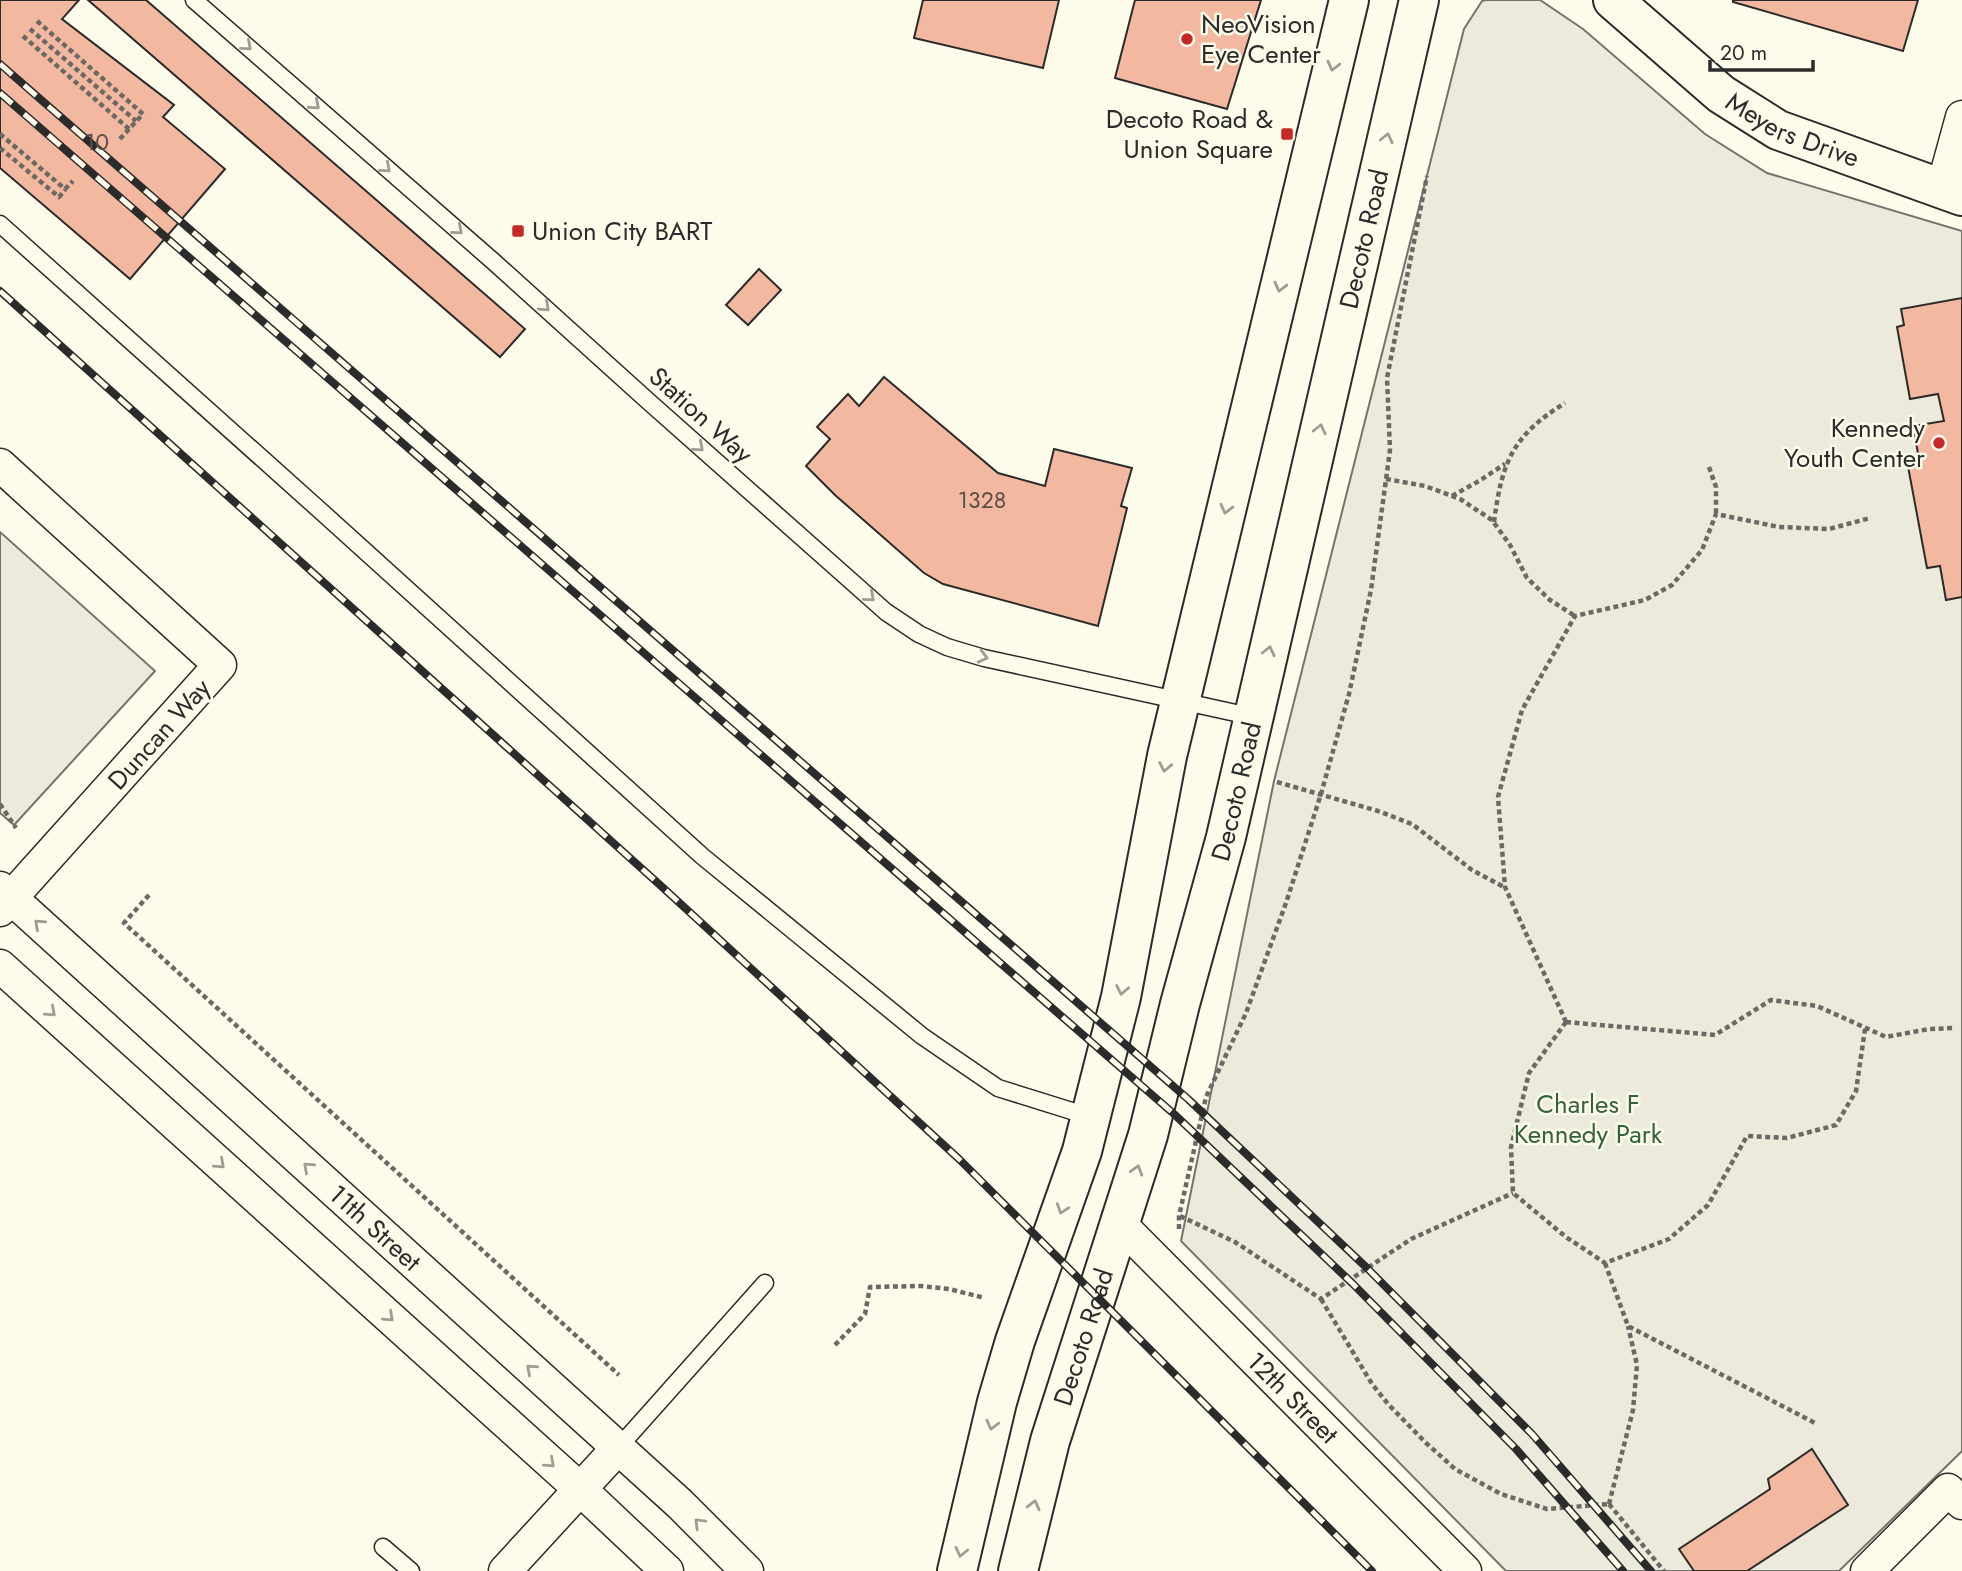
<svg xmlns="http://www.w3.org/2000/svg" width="1962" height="1571" font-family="Jost,sans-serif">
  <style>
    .green { fill: #ecebdb; stroke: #74746e; stroke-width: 2 }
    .building { fill: #f2b8a0; stroke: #2b2b2b; stroke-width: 2 }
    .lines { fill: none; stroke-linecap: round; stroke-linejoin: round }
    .lane-casing { stroke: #2b2b2b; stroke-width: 19 }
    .street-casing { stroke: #2b2b2b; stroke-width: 35 }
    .secondary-casing { stroke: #2b2b2b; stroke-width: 42 }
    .primary-casing { stroke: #2b2b2b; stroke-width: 42 }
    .path { stroke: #6a6964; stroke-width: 4.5; stroke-dasharray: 5 3.5; stroke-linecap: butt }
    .lane { stroke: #fdfbea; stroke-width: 16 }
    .street { stroke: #fdfbea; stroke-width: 32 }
    .secondary { stroke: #fdfbea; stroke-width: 38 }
    .primary { stroke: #fdfbea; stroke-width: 38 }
    .rail-casing { stroke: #2b2b2b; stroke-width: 8 }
    .rail { stroke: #fdfbea; stroke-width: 5; stroke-dasharray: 16; stroke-linecap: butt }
    .oneway { stroke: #9e9d94 }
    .poi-dot { fill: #c62828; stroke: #fdfbea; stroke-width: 2.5 }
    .labels { text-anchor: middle; stroke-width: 5; stroke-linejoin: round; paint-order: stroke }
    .number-label { font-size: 23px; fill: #5d4e48 }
    .poi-label { font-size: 26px; fill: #2b2b2b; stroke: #fdfbea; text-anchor: start }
    .street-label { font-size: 26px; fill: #2b2b2b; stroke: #fdfbea }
    .park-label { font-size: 26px; fill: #34623c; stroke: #fdfbea }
  </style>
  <rect width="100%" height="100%" fill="#fdfbea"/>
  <g class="green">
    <polygon points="1486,0 1540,0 1583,29 1705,134 1767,173 1962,231 1962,1451 1839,1571 1506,1571 1181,1241 1274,781 1464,29 1482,1"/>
    <polygon points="0,532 155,671 14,825 0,813"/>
  </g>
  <g class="building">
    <polygon points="0,0 79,0 62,19 174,105 163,117 225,169 130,279 0,168"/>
    <polygon points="88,0 146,0 525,329 500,357"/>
    <polygon points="923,0 1059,0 1043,68 914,38"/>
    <polygon points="1135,0 1261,0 1227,109 1115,78"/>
    <polygon points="1733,0 1918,0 1903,51 1733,2"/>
    <polygon points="759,269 781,290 748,325 726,305"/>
    <polygon points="1962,298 1962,597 1946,600 1940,566 1927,568 1907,461 1919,459 1913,426 1944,421 1938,394 1910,399 1897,327 1904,325 1901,309"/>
    <polygon points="884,377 998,473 1045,486 1054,449 1132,468 1121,506 1127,508 1098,626 943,584 924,573 835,495 806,466 830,439 817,427 848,394 859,406"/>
    <polygon points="1812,1449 1848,1505 1747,1571 1694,1571 1679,1549 1770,1489 1768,1479"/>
  </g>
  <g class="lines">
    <defs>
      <g id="lane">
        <polyline points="194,0 494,262 648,401 886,612 919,634 947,647 984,658 1254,717"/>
        <polyline points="0,224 324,514 702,856 922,1036 998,1088 1091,1117"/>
        <polyline points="618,1448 765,1283"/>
        <polyline points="383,1547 411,1571"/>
      </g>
      <g id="street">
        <polyline points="1942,190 1962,117"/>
        <polyline points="0,465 220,665 0,910"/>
        <path id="s1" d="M 0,888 L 680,1504 L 747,1571"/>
        <polyline points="0,966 581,1490 667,1571"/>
        <path id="s2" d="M 1120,1224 L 1465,1571"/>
        <polyline points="505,1571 618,1448"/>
        <polyline points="1867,1571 1948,1490 1962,1503"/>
      </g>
      <g id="secondary">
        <path id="s3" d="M 1613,0 L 1721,94 L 1778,130 L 1962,196"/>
      </g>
      <g id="primary">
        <polyline points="957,1571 997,1402 1015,1341 1082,1151 1121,997 1167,756 1349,0"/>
        <path id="s4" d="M 1018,1571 L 1050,1441 L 1148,1135 L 1180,1004 L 1226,837 L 1419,0"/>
      </g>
    </defs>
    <use href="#lane" class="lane-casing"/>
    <use href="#street" class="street-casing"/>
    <use href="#secondary" class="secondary-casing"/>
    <use href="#primary" class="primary-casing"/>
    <g class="path">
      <polyline points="37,21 143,114 118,141"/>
      <polyline points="30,29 136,121"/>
      <polyline points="23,36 129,129"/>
      <polyline points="0,134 65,189 73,181"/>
      <polyline points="0,148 59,197 65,190"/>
      <polyline points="1709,467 1716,487 1716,514"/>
      <polyline points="1386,479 1425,486 1460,499 1492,520 1510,545 1527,578 1550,600 1575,616"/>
      <polyline points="1452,496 1479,481 1505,464"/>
      <path d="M 1494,522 C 1502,462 1512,436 1565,403"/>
      <polyline points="1277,782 1378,811 1412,824 1472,870 1504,887"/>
      <polyline points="0,804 16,828"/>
      <polyline points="149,895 124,923 619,1375"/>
      <polyline points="1566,1022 1505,887 1498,797 1522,710 1575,616 1645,600 1672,585 1702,550 1716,514 1779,527 1829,529 1870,518"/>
      <polyline points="1566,1022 1529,1073 1511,1147 1513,1193 1566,1237 1605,1263 1669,1239 1708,1205 1747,1136 1787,1138 1836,1125 1856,1091 1865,1029"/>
      <polyline points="1566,1022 1715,1035 1771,1000 1817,1006 1886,1037 1929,1029 1955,1028"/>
      <polyline points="1180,1216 1235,1242 1321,1299 1411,1239 1513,1193"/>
      <polyline points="1179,1229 1179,1216 1206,1097 1246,1013 1286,903 1321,794 1349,694 1371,590 1390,450 1387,378 1427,176"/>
      <polyline points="1605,1263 1628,1326 1817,1424"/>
      <polyline points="1321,1299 1372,1384 1388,1404 1425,1442 1455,1469 1501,1494 1547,1509 1609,1504"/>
      <polyline points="835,1345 865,1314 870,1287 921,1286 949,1289 985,1298"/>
      <polyline points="1609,1504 1633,1410 1637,1365 1628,1326"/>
      <polyline points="1609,1504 1664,1571"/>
    </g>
    <use href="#lane" class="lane"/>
    <use href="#street" class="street"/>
    <use href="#secondary" class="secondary"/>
    <use href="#primary" class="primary"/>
    <defs>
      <g id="rail">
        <polyline points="0,64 1188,1099 1367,1268 1532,1434 1651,1571"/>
        <polyline points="0,93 1174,1114 1352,1283 1516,1449 1623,1571"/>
        <polyline points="0,291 660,885 959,1159 1372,1571"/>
      </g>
    </defs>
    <use href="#rail" class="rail-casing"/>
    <use href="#rail" class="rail"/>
  </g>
  <defs><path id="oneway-chevron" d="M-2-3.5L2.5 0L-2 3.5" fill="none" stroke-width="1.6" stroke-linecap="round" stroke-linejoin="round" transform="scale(1.75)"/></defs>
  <g class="oneway">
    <use href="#oneway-chevron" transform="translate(247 46) rotate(41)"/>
    <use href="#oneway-chevron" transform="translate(1333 66) rotate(104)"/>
    <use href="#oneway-chevron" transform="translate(315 105) rotate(41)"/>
    <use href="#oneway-chevron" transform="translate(1387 138) rotate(-77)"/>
    <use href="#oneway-chevron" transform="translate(386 168) rotate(41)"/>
    <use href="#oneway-chevron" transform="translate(458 230) rotate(41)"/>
    <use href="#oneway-chevron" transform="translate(1280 287) rotate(104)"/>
    <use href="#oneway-chevron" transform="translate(545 307) rotate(42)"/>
    <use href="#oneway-chevron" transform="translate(1320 429) rotate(-77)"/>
    <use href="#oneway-chevron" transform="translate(699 447) rotate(41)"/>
    <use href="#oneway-chevron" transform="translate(1226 509) rotate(104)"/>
    <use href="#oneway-chevron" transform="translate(870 597) rotate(41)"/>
    <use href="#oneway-chevron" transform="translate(1269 651) rotate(-77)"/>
    <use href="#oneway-chevron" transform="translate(983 657) rotate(14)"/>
    <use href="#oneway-chevron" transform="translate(1165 767) rotate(101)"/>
    <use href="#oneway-chevron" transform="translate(39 924) rotate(-138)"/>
    <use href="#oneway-chevron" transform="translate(1122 990) rotate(101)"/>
    <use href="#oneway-chevron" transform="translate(51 1012) rotate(42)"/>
    <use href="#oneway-chevron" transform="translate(220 1164) rotate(42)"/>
    <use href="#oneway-chevron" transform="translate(308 1167) rotate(-138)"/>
    <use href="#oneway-chevron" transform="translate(1137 1170) rotate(-73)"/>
    <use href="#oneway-chevron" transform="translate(1062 1209) rotate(109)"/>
    <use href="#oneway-chevron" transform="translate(389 1317) rotate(42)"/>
    <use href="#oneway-chevron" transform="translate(531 1369) rotate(-138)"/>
    <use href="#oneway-chevron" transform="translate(992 1425) rotate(104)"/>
    <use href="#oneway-chevron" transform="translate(550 1463) rotate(42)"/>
    <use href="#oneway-chevron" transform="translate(1034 1505) rotate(-76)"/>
    <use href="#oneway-chevron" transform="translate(699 1523) rotate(-135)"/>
    <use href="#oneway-chevron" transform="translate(961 1552) rotate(103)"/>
  </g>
  <g class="poi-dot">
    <circle cx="1187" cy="39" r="7"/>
    <rect x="1280" y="127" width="14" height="14" rx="3.5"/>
    <rect x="511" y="224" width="14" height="14" rx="3.5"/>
    <circle cx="1939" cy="443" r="7"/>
  </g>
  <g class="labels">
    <g class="number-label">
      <text x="97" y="150">10</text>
      <text x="982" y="508">1328</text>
    </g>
    <g class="poi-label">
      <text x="1201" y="33">NeoVision<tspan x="1201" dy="30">Eye Center</tspan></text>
      <text x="1273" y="128" text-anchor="end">Decoto Road &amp;<tspan x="1273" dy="30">Union Square</tspan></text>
      <text x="532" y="240">Union City BART</text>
      <text x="1925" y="437" text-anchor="end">Kennedy<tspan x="1925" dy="30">Youth Center</tspan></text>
    </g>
    <g class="street-label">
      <text dy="9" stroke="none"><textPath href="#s3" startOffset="224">Meyers Drive</textPath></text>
      <text dy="9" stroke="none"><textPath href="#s4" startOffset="1377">Decoto Road</textPath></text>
      <text transform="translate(701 415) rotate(42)" y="9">Station Way</text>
      <text transform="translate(159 734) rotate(-48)" y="9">Duncan Way</text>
      <text dy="9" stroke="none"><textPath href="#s4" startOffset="810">Decoto Road</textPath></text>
      <text dy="9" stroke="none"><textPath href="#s1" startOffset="506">11th Street</textPath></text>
      <text dy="9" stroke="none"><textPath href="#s4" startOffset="243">Decoto Road</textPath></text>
      <text dy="9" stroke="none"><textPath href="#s2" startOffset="245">12th Street</textPath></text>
    </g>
    <g class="park-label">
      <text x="1588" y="1113">Charles F<tspan x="1588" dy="30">Kennedy Park</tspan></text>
    </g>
  </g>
  <path d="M1710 60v10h103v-10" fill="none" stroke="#2b2b2b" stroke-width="3.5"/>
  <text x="1720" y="60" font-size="21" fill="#2b2b2b" stroke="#fdfbea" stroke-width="5" paint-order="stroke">20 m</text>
</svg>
